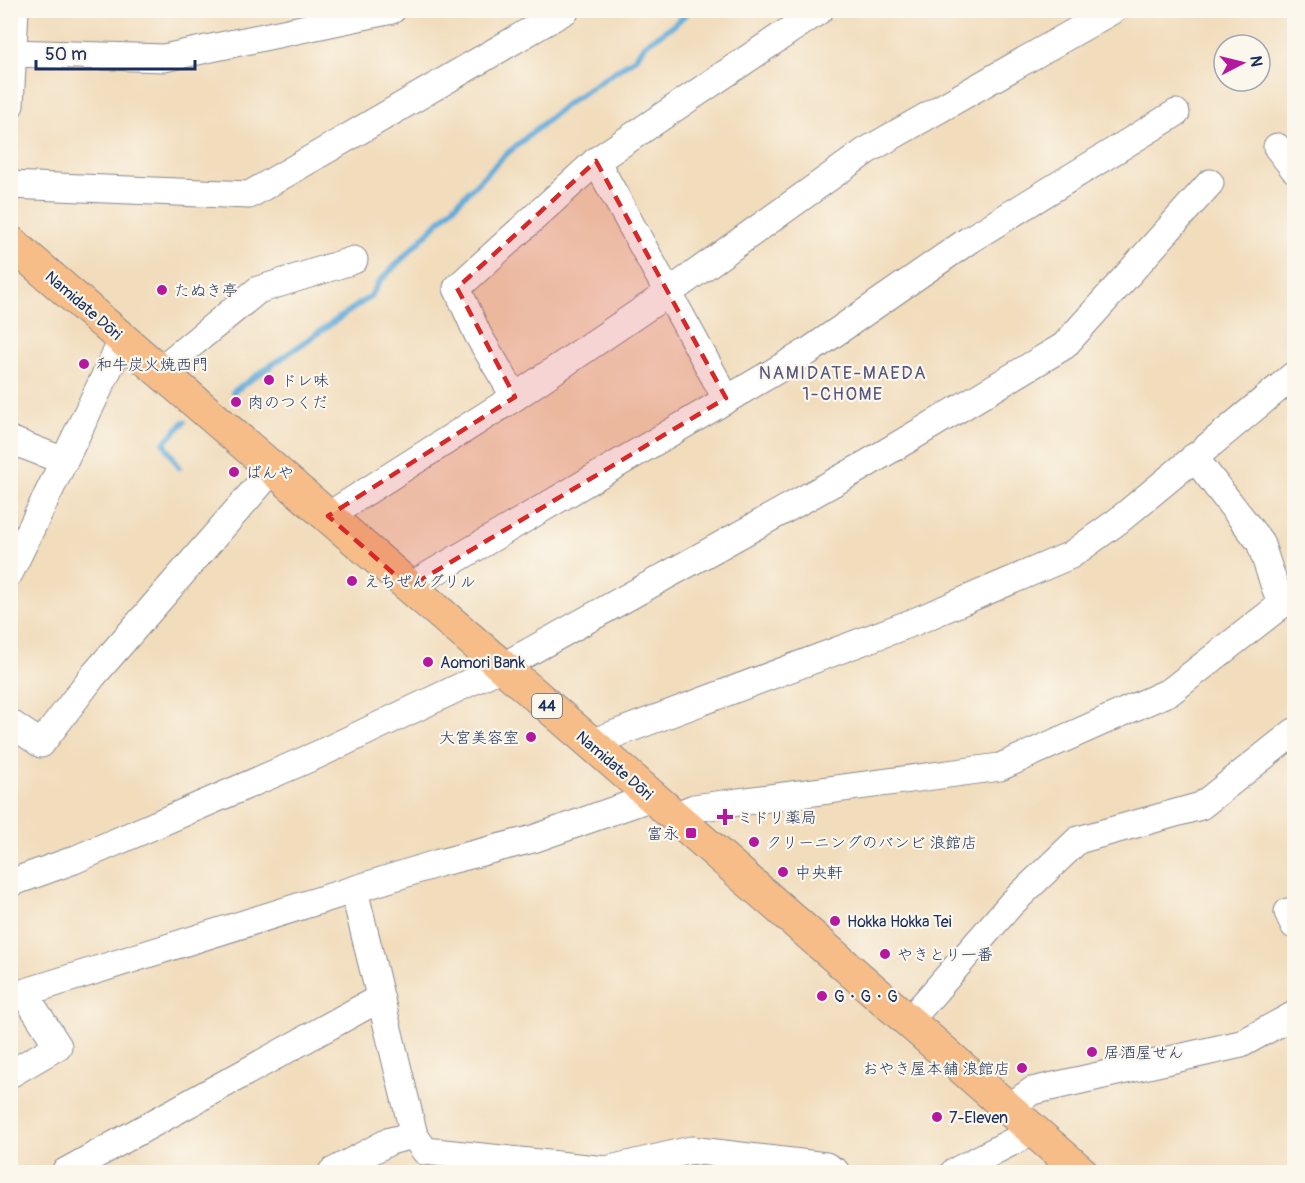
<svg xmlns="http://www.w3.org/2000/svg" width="1305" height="1183" font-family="Pangolin,'Klee One',sans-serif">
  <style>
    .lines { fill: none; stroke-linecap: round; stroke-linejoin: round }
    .stream { stroke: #61abd9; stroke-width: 6 }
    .minor-casing { stroke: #86868c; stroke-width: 29 }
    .major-casing { stroke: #86868c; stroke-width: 35 }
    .minor { stroke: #fff; stroke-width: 27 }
    .major { stroke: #f7bd88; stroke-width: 33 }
    .marked { fill: #d62828; fill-opacity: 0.2; stroke: #d62828; stroke-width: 4.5; stroke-dasharray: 12 8; stroke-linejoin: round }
    .poi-dot { fill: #b5179e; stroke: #fbf7ec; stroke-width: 2 }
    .labels { text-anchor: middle; stroke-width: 4.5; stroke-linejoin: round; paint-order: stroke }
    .shield { fill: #fbf7ec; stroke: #5e6b89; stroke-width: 1.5 }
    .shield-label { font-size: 15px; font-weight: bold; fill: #1b2f5e }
    .poi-label { font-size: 16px; fill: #1b2f5e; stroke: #fbf7ec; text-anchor: start }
    .street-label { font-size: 16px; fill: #1b2f5e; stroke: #fbf7ec }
    .neighbourhood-label { font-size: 18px; letter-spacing: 1.5px; fill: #565681; stroke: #fbf7ec }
  </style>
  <rect width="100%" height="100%" fill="#fbf7ec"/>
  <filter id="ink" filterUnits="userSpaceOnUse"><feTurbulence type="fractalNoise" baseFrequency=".0167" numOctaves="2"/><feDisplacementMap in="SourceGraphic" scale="12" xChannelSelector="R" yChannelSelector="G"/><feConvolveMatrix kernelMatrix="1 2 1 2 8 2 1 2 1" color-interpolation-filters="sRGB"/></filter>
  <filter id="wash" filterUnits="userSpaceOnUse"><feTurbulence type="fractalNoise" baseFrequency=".008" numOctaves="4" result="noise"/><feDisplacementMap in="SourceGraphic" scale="24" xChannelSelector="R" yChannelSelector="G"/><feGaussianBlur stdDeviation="1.35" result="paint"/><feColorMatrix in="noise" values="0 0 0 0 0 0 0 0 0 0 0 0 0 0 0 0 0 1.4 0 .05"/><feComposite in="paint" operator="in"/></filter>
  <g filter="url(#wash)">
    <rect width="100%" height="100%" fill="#f1dcbb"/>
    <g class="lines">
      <g class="stream">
        <polyline points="233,392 371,296 379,282 504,156 568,103 634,59 647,43 674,25 690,10"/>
        <polyline points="179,467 164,443 184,422"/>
      </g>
    </g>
  </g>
  <g filter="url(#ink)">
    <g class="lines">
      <defs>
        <g id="minor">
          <polyline points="13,53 164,58 392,10"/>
          <polyline points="10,105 15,10"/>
          <polyline points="1277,147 1294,169"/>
          <polyline points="596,161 726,398"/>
          <polyline points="10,185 249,195 566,10"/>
          <polyline points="159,371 258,290 354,260"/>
          <polyline points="515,397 478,335 457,288 596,161 820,10"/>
          <polyline points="10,440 64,461"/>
          <polyline points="328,516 515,397 668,293 866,151 1113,10"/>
          <polyline points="10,572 123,339"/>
          <polyline points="409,587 809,351 969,240 1176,113"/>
          <polyline points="10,723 41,744 92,677 273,469"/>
          <polyline points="591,743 914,622 1071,555 1118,521 1294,375"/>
          <polyline points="674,816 694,808 1000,767 1171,691 1281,605 1260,542 1194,457"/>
          <polyline points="10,883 74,860 317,755 502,667 858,469 1064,346 1210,183"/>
          <polyline points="354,890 414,1135 425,1151 606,1170 691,1150 826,1166 836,1172"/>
          <polyline points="1288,912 1294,925"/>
          <polyline points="10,997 439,863 533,839 652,797"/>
          <polyline points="909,1021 1011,904 1078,840 1201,806 1294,732"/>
          <polyline points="10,1074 58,1046 24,993"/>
          <polyline points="1008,1108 1032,1091 1241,1044 1294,1015"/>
          <polyline points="65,1172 380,998"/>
          <polyline points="332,1172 390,1141 414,1135"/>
          <polyline points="954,1172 1033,1131"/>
        </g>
        <polyline id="major" points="10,242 591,743 1081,1172"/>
      </defs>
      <use href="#minor" class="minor-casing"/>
      <use href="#major" class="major-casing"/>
      <use href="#minor" class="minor"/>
      <use href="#major" class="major"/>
    </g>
  </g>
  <path class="marked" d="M 596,161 L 726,398 L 409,587 L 328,516 L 515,397 L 457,288 Z"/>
  <g class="poi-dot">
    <circle cx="162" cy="290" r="6"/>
    <circle cx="84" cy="364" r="6"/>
    <circle cx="269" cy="380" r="6"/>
    <circle cx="236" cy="402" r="6"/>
    <circle cx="234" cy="472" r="6"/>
    <circle cx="352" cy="581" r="6"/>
    <circle cx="428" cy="662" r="6"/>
    <circle cx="531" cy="737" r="6"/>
    <path d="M722 808h6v6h6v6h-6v6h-6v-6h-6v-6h6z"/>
    <rect x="685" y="827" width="12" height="12" rx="3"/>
    <circle cx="754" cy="842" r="6"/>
    <circle cx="783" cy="872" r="6"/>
    <circle cx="835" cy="921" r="6"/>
    <circle cx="885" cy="954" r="6"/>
    <circle cx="822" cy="996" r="6"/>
    <circle cx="1092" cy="1052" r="6"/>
    <circle cx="1022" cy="1068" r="6"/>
    <circle cx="937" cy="1117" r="6"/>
  </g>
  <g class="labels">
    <rect class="shield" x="532" y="694" width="30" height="24" rx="4.5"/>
    <g class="shield-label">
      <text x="547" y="711">44</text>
    </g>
    <g class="poi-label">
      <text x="174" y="296">たぬき亭</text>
      <text x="96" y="370">和牛炭火焼西門</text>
      <text x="281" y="386">ドレ味</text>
      <text x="248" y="408">肉のつくだ</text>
      <text x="246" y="478">ばんや</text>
      <text x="364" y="587">えちぜんグリル</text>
      <text x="440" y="668">Aomori Bank</text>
      <text x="519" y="743" text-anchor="end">大宮美容室</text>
      <text x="737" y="823">ミドリ薬局</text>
      <text x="679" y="839" text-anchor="end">富永</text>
      <text x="766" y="848">クリーニングのバンビ 浪館店</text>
      <text x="795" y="878">中央軒</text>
      <text x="847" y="927">Hokka Hokka Tei</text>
      <text x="897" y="960">やきとり一番</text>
      <text x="834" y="1002">G・G・G</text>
      <text x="1104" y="1058">居酒屋せん</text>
      <text x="1010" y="1074" text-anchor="end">おやき屋本舗 浪館店</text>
      <text x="949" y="1123">7-Eleven</text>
    </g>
    <g class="street-label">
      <text transform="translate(84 305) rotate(41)" y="6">Namidate Dōri</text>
      <text transform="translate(615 765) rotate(41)" y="6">Namidate Dōri</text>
    </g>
    <g class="neighbourhood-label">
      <text x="843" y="379">NAMIDATE-MAEDA<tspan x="843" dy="21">1-CHOME</tspan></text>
    </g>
  </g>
  <rect width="1305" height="1183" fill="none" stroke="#fbf7ec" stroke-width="36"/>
  <g transform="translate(1242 63) rotate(83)"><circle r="28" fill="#fbf7ec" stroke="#a1a7b3" stroke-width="1.5"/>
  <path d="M0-4.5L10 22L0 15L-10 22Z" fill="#b5179e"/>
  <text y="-9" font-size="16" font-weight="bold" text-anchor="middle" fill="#1b2f5e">N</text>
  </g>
  <path d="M36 60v9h159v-9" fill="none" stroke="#1b2f5e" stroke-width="3"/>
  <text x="45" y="60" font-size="18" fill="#1b2f5e" stroke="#fbf7ec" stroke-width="4.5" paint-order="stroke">50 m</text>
</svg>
